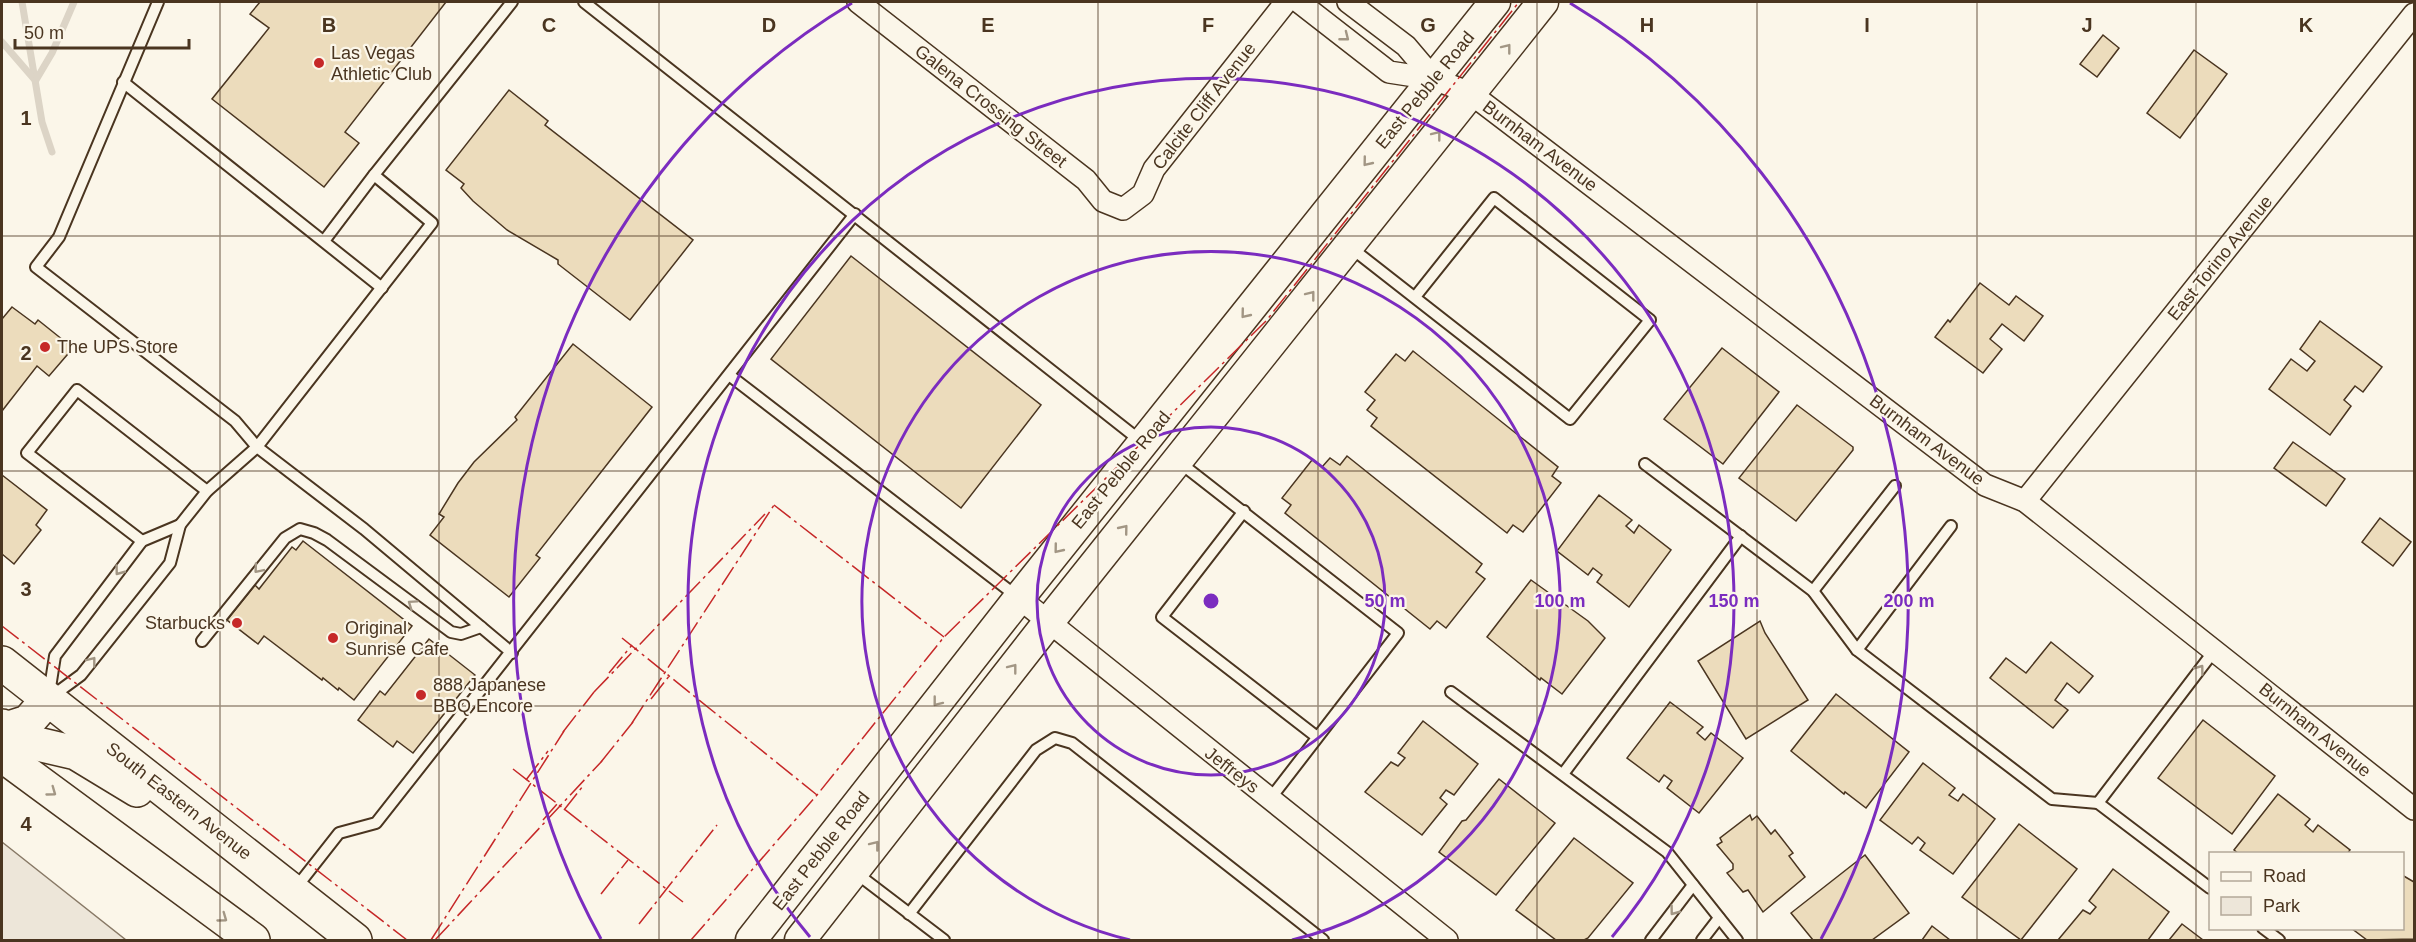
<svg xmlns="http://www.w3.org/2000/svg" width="2416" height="942" font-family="Helvetica,sans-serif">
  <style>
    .green { fill: #ede6d9; stroke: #887966; stroke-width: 1.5 }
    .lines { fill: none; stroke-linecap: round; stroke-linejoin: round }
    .stream { stroke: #dcd4c6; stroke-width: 7 }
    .building { fill: #ecdcbc; stroke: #4a3520; stroke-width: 1.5 }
    .service-casing { stroke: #4a3520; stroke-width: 14 }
    .minor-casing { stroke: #4a3520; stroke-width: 24 }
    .secondary-casing { stroke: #4a3520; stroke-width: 33 }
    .primary-casing { stroke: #4a3520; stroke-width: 36 }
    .service { stroke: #fbf6e9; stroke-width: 10 }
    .minor { stroke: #fbf6e9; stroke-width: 21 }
    .secondary { stroke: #fbf6e9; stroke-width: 30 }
    .primary { stroke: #fbf6e9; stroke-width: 33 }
    .power { stroke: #c62828; stroke-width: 1.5; stroke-dasharray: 21 4.5 3 4.5; stroke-linecap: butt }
    .oneway { stroke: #a29684 }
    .grid { fill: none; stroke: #4a3520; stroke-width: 1.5; stroke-opacity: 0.55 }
    .ring { fill: none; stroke: #7b2cbf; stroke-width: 3 }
    .poi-dot { fill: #c62828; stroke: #fbf6e9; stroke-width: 2 }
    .labels { text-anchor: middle; stroke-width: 4.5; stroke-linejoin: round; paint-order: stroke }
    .poi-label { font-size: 18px; fill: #4a3520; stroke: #fbf6e9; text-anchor: start }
    .street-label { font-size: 18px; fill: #4a3520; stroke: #fbf6e9 }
    .grid-label { font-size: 20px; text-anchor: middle; font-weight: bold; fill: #4a3520; stroke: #fbf6e9; stroke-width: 4.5; stroke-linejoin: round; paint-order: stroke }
    .centre { fill: #7b2cbf; stroke: #fbf6e9; stroke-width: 3 }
    .ring-label { font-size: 18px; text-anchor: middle; font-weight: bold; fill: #7b2cbf; stroke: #fbf6e9; stroke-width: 4.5; stroke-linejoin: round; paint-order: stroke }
  </style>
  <rect width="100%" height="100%" fill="#fbf6e9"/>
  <polygon class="green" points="2,842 126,940 2,940"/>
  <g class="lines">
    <g class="stream">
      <polyline points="22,2 42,122 52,152"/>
      <polyline points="2,42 34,79"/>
      <polyline points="36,80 52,53 74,2"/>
    </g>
  </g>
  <g class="building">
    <polygon points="260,2 446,2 345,132 359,143 324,187 212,99 269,28 250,14"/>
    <polygon points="2103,35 2119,48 2097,77 2080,64"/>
    <polygon points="2194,50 2227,74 2180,138 2147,113"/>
    <polygon points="509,90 548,121 545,125 693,240 630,320 558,264 558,260 507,230 473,201 461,188 464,184 446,170"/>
    <polygon points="851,256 1041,405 961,508 771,359"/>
    <polygon points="1980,283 2009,305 2016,296 2043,316 2024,341 2002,324 1990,339 2002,349 1983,373 1935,337 1948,320 1950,322"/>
    <polygon points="12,307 35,324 38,320 73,348 49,376 37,366 2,411 2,319"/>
    <polygon points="2320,321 2382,367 2363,392 2355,386 2344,400 2351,406 2330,435 2269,389 2291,359 2307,371 2315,361 2300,349"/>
    <polygon points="573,344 652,407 536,555 540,558 509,597 430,535 444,517 439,514 458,483 474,462 517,420 515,417"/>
    <polygon points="1722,348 1779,392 1723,464 1664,419"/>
    <polygon points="1413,351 1558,467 1552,476 1561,483 1523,532 1513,525 1507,533 1371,426 1377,418 1367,410 1375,400 1365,392 1396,354 1405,361"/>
    <polygon points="1797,405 1853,447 1853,450 1796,521 1739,478"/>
    <polygon points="2293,442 2345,479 2326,506 2274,468"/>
    <polygon points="1347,456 1482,564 1476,572 1485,579 1446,628 1437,621 1430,629 1285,513 1291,505 1282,498 1312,460 1322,467 1330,458 1340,465"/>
    <polygon points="2,475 47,510 36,525 41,530 14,564 2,554"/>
    <polygon points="1599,495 1632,520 1626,526 1634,533 1639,525 1671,550 1629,607 1597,582 1602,575 1593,568 1588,575 1557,551"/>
    <polygon points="2380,518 2411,542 2393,566 2362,542"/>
    <polygon points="303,541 412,626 354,700 339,688 338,690 323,678 322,680 264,636 258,644 227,620 255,585 259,589 292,547 296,550"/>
    <polygon points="1531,580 1588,621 1605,638 1562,694 1541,678 1540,680 1487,637"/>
    <polygon points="1760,621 1765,633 1808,700 1746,739 1698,661"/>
    <polygon points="429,639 475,675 413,753 397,741 393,747 358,720 380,691 385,695"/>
    <polygon points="2051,642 2093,676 2079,693 2067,683 2055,700 2068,710 2053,728 1990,678 2006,658 2026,673"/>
    <polygon points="1836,694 1909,752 1866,808 1845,792 1844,794 1791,751"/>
    <polygon points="1670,702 1703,727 1697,733 1705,740 1711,733 1743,758 1699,813 1667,788 1672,781 1664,775 1659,782 1627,758"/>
    <polygon points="2203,720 2275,776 2232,834 2158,778"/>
    <polygon points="1423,721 1478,764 1454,795 1446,790 1440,798 1447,804 1422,835 1365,792 1391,762 1398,766 1405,758 1398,753"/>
    <polygon points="1923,763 1955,788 1949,795 1958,801 1963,794 1995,819 1953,874 1920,850 1925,843 1918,837 1912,844 1880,820"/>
    <polygon points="1499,779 1555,823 1496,895 1439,852 1462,821 1466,820"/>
    <polygon points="2278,794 2310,819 2305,825 2313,832 2318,825 2350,850 2347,854 2239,854 2234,850"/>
    <polygon points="1750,815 1752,820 1757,816 1771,834 1775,830 1793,853 1789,856 1805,877 1763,912 1748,890 1743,892 1727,873 1733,869 1733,864 1717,845 1722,842 1720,838"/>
    <polygon points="2019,824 2077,869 2021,940 1962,897"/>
    <polygon points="1574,838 1633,883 1588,938 1584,940 1556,940 1516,910"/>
    <polygon points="1865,855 1909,913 1872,940 1813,940 1791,913"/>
    <polygon points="2113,869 2169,912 2148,940 2058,940 2083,910 2090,914 2096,907 2089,901"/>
    <polygon points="2402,875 2414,882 2414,939 2367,940 2351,928 2402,928"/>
    <polygon points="2182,924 2203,940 2169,940"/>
    <polygon points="1932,926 1950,940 1922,940"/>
  </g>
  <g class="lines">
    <defs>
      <g id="service">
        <polyline points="158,2 59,237 36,267 235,421 257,447 364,529 512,653"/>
        <polyline points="584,2 1142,442"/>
        <polyline points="123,82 382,288"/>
        <polyline points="324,241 374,175"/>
        <polyline points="1350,247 1570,419 1650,320 1494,198 1415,297"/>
        <polyline points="729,375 1019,598"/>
        <polyline points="1179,462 1398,633 1270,799"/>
        <polyline points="1645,464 1813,591 1857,650 2052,799 2098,803 2214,651"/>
        <polyline points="1244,511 1162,617 1317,737"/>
        <polyline points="142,541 27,453 77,390 207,491"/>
        <polyline points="1813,591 1895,486"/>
        <polyline points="202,641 285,538 300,529 314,533 327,540 451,632 461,634 481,627"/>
        <polyline points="1857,650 1951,526"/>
        <polyline points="1451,692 1667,852 1737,940"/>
        <polyline points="49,694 55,656 142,541 180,525"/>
        <polyline points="51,697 81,675 170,563 180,525 207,491 257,447 432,223 374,175 512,2"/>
        <polyline points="1563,774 1741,536"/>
        <polyline points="2098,803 2210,888"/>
        <polyline points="856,873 944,940"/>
        <polyline points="295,889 339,833 376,823 855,214"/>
        <polyline points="909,914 1036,750 1055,738 1072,743 1323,940"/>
        <polyline points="2263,928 2279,940"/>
        <polyline points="1651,940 1693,885"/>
        <polyline points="1702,940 1719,918"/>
      </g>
      <g id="minor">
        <polyline points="858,2 1086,180 1103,201 1123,209 1143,194 1154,169 1286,2"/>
        <polyline points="1299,2 1389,72 1434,79 1470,93 1985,485 2025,501 2414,809"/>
        <polyline points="1348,2 1406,46 1434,79"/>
        <polyline points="2025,501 2414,14"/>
        <polyline points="1019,598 1447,940"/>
      </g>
      <g id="secondary">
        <polyline points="751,940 1019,598 1495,2"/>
        <polyline points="800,940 1047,624 1543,2"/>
      </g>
      <g id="primary">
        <polyline points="2,663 355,940"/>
        <polyline points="2,726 6,729 28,722 48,699"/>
        <polyline points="2,755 253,940"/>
        <polyline points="5,757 29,742 76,753 137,790"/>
      </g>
    </defs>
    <use href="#service" class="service-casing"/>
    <use href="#minor" class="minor-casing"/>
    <use href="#secondary" class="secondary-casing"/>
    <use href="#primary" class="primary-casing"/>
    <use href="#service" class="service"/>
    <use href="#minor" class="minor"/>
    <use href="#secondary" class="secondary"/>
    <use href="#primary" class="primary"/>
    <g class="power">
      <polyline points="774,505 944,637"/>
      <polyline points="2,626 407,940"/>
      <polyline points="622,638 817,795"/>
      <polyline points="609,673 632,645"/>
      <polyline points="594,692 765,514"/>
      <polyline points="651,699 670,675"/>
      <polyline points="632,723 774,505"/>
      <polyline points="563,732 594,692"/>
      <polyline points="601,762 633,722"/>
      <polyline points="513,769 683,902"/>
      <polyline points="526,780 548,751"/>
      <polyline points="564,810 583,786"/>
      <polyline points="543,820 557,804"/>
      <polyline points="601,894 628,860"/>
      <polyline points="639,924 717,825"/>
      <polyline points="431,940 564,731"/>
      <polyline points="435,940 602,761"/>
      <polyline points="691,940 817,795 944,637 1266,321 1519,2"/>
    </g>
  </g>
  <defs><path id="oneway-chevron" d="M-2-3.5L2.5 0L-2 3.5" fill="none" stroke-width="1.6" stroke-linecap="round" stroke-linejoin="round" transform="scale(1.5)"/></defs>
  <g class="oneway">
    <use href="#oneway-chevron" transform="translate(1345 37) rotate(38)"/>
    <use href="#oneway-chevron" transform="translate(1507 48) rotate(-52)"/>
    <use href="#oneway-chevron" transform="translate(1437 135) rotate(-52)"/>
    <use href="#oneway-chevron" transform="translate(1367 162) rotate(129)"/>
    <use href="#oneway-chevron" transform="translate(1311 295) rotate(-52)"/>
    <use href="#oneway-chevron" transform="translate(1245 314) rotate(129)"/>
    <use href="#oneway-chevron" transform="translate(1124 529) rotate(-51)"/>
    <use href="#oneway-chevron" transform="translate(1058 549) rotate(129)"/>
    <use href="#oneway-chevron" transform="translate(258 569) rotate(130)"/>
    <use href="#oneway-chevron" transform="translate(119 571) rotate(127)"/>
    <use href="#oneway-chevron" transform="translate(412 604) rotate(-145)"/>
    <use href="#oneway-chevron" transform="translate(92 661) rotate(-52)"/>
    <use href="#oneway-chevron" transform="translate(1013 668) rotate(-52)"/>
    <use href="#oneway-chevron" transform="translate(2200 669) rotate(-53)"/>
    <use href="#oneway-chevron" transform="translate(937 702) rotate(128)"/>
    <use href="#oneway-chevron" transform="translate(52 792) rotate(36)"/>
    <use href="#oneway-chevron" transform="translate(875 845) rotate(-52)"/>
    <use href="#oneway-chevron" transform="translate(1674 911) rotate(127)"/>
    <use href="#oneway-chevron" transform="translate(223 918) rotate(36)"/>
  </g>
  <path class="grid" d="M 220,2 L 220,940M 439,2 L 439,940M 659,2 L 659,940M 879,2 L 879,940M 1098,2 L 1098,940M 1318,2 L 1318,940M 1537,2 L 1537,940M 1757,2 L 1757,940M 1977,2 L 1977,940M 2196,2 L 2196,940M 2,236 L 2414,236M 2,471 L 2414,471M 2,706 L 2414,706"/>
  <g class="ring">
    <circle cx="1211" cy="601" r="174"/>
    <path d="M1130 940A349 349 0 1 1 1292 940"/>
    <path d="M810 937A523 523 0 1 1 1612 937"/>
    <path d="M601 939A698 698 0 0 1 852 3M1570 3A698 698 0 0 1 1821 939"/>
  </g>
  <g class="poi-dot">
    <circle cx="319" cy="63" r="6"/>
    <circle cx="45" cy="347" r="6"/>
    <circle cx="237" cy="623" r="6"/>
    <circle cx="333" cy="638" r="6"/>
    <circle cx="421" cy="695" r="6"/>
  </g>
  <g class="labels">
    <g class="poi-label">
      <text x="331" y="59">Las Vegas<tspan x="331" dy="21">Athletic Club</tspan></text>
      <text x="57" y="353">The UPS Store</text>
      <text x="225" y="629" text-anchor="end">Starbucks</text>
      <text x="345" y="634">Original<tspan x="345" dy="21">Sunrise Cafe</tspan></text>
      <text x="433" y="691">888 Japanese<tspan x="433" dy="21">BBQ Encore</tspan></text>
    </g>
    <g class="street-label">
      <text transform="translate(1425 90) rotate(-51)" y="6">East Pebble Road</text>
      <text transform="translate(991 106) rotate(38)" y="6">Galena Crossing Street</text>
      <text transform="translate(1204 106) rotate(-52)" y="6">Calcite Cliff Avenue</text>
      <text transform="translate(1540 146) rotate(37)" y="6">Burnham Avenue</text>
      <text transform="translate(2220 258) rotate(-51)" y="6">East Torino Avenue</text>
      <text transform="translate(1927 440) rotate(37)" y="6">Burnham Avenue</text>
      <text transform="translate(1121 470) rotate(-51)" y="6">East Pebble Road</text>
      <text transform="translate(2315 730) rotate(39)" y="6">Burnham Avenue</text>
      <text transform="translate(1232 770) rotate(38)" y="6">Jeffreys</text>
      <text transform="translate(179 801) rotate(38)" y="6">South Eastern Avenue</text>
      <text transform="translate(821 851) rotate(-52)" y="6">East Pebble Road</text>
    </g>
  </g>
  <g class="grid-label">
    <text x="329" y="32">B</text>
    <text x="549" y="32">C</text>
    <text x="769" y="32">D</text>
    <text x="988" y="32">E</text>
    <text x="1208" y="32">F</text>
    <text x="1428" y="32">G</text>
    <text x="1647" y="32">H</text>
    <text x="1867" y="32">I</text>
    <text x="2087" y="32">J</text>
    <text x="2306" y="32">K</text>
    <text x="26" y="125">1</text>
    <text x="26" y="360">2</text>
    <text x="26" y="596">3</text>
    <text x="26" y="831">4</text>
  </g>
  <circle cx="1211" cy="601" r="9" class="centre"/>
  <g class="ring-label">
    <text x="1385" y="607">50 m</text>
    <text x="1560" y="607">100 m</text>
    <text x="1734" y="607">150 m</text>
    <text x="1909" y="607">200 m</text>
  </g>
  <rect width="2416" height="942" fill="none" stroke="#4a3520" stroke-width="6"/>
  <rect x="2209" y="852" width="195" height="78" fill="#fbf6e9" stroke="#b4a999" stroke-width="1.5"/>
  <rect x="2221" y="872" width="30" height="9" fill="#fbf6e9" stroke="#b4a999" stroke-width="1.5"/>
  <text x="2263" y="882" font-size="18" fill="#4a3520">Road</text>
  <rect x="2221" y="897" width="30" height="18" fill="#ede6d9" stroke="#b4a999" stroke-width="1.5"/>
  <text x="2263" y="912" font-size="18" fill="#4a3520">Park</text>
  <path d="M15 39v9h174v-9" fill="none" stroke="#4a3520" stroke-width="3"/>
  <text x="24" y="39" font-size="18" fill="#4a3520" stroke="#fbf6e9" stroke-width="4.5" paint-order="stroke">50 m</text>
</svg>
